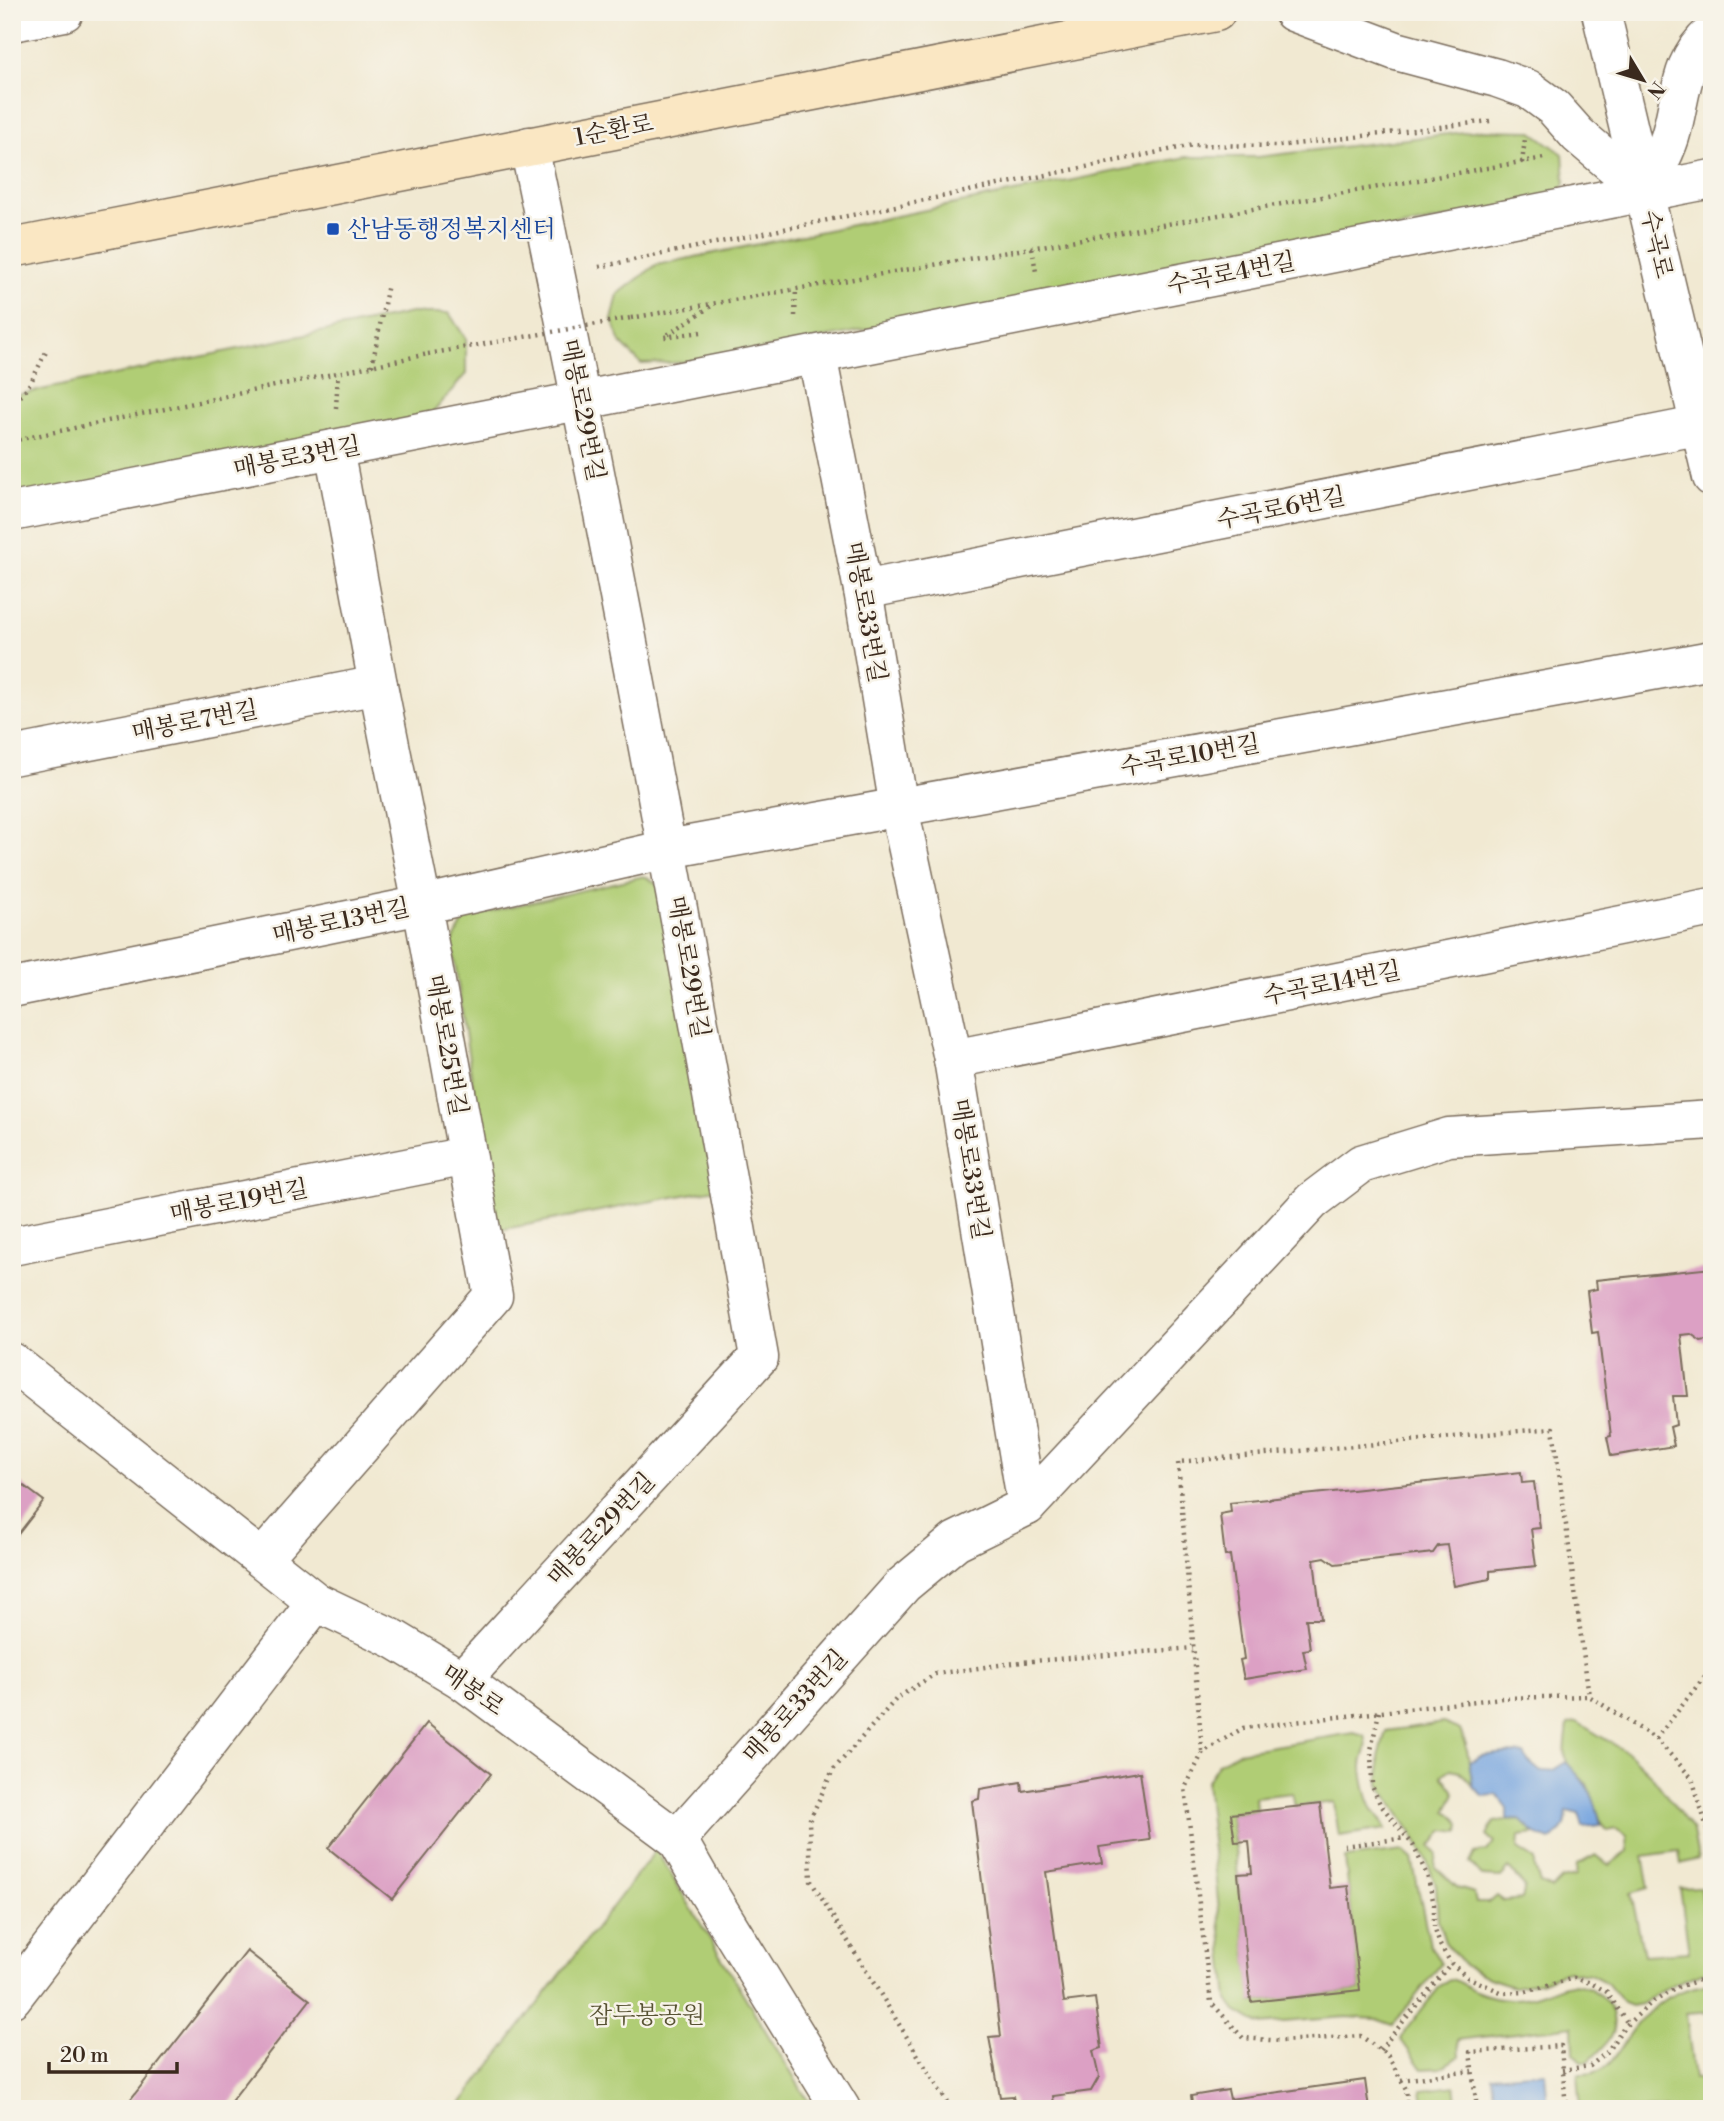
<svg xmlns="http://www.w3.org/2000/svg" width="1724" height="2121" font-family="'Libre Bodoni','Noto Serif KR',serif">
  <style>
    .green { fill: #b0cd74; stroke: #767c49; stroke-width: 2 }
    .water { fill: #76a4df; stroke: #58677e; stroke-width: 2 }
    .building { fill: #dca0c4 }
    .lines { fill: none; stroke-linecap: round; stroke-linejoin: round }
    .minor-casing { stroke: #7b6d5d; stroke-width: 41 }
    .tertiary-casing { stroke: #7b6d5d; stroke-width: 41 }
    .secondary-casing { stroke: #7b6d5d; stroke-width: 41 }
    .path { stroke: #7b6d5d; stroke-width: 4.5; stroke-dasharray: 2 5; stroke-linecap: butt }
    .minor { stroke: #fff; stroke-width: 38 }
    .tertiary { stroke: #fff; stroke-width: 38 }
    .secondary { stroke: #fae7c3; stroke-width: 38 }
    .path-bridge { stroke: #7b6d5d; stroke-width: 4.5; stroke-dasharray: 2 5; stroke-linecap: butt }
    .transit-dot { fill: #1a4fb4; stroke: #f7f3e8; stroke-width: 2.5 }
    .labels { text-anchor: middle; stroke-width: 5; stroke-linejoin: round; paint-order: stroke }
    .street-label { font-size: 24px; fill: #3b2a1e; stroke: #f7f3e8 }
    .transit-label { font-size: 24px; fill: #164399; stroke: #f7f3e8; text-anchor: start }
    .park-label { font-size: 24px; fill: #585334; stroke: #f7f3e8 }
  </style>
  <rect width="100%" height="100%" fill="#f7f3e8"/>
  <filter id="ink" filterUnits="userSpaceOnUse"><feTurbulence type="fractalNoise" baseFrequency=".0143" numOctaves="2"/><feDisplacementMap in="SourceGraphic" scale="14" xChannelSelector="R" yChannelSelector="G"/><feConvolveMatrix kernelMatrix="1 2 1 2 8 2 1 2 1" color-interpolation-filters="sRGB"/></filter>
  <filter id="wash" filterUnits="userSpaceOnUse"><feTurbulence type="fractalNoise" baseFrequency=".00686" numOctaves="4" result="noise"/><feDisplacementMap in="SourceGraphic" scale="28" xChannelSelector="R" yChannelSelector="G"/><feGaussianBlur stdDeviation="1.57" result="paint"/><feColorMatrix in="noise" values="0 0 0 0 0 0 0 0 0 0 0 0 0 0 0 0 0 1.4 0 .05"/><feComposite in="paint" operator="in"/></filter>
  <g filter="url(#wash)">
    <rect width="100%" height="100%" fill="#f1e9d2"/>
    <g class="green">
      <polygon points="1481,130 1531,131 1563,154 1565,182 1559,197 697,362 641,364 621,343 612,320 618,294 656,265 1186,157 1258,157"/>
      <polygon points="411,313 449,313 466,339 466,374 430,416 12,499 12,396"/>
      <polygon points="644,876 666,889 716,1189 494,1231 452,943 466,917"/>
      <path d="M 1577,1722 L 1628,1753 L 1651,1775 L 1693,1831 L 1698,1859 L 1681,1864 L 1679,1851 L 1643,1856 L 1649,1888 L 1631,1893 L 1644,1955 L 1689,1952 L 1680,1888 L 1700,1887 L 1710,1970 L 1676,1983 L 1641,2004 L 1631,2006 L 1623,2003 L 1607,1983 L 1590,1974 L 1567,1971 L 1540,1982 L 1513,1986 L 1489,1978 L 1464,1965 L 1445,1942 L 1438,1920 L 1436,1885 L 1426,1859 L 1416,1839 L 1380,1785 L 1379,1757 L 1386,1731 L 1443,1723 L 1460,1730 L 1466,1744 L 1473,1786 L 1460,1771 L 1451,1769 L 1442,1775 L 1455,1793 L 1446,1812 L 1454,1816 L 1460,1824 L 1459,1832 L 1444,1830 L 1431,1846 L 1437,1854 L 1435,1867 L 1458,1888 L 1474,1893 L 1476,1903 L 1489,1903 L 1497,1896 L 1504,1901 L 1522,1899 L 1525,1887 L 1509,1868 L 1501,1877 L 1482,1876 L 1470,1863 L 1475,1853 L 1487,1851 L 1494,1842 L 1487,1836 L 1494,1822 L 1520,1820 L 1535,1834 L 1519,1836 L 1518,1849 L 1535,1860 L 1535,1868 L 1540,1884 L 1552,1889 L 1562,1879 L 1576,1876 L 1577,1865 L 1596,1855 L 1609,1865 L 1628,1851 L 1627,1836 L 1616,1829 L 1608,1831 C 1597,1821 1596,1800 1587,1785 C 1581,1776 1568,1769 1566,1759 C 1564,1748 1567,1736 1568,1725 Z"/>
      <path d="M 1353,1733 L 1365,1736 C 1370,1752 1361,1755 1362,1768 C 1363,1780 1366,1795 1371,1806 C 1376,1816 1381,1817 1386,1829 L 1339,1836 L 1334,1802 L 1295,1807 L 1292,1793 L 1255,1797 L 1256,1811 L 1231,1814 L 1252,2002 L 1360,1990 L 1345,1858 L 1403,1851 L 1412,1859 L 1430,1945 L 1441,1964 L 1393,2025 L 1376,2019 L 1346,2017 L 1258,2024 L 1236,2011 L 1228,2000 L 1206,1782 L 1219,1763 L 1238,1752 Z"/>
      <polygon points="656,1850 813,2109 457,2109"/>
      <path d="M 1449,1979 C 1459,1980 1464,1985 1473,1990 C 1485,1995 1497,1999 1510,1999 C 1524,2000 1538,1995 1552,1990 C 1558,1988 1566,1984 1572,1984 C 1600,1985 1625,2015 1608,2041 C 1603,2048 1595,2055 1589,2061 L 1581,2061 L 1574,2054 L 1573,2026 L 1458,2040 L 1459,2056 L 1441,2068 L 1422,2069 L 1401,2040 L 1405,2031 L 1441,1985 Z"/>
      <path d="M 1712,1984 L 1712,2012 L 1686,2014 L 1694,2079 L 1712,2078 L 1712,2109 L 1581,2109 L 1578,2074 C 1587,2074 1596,2074 1604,2068 C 1614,2061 1620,2049 1627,2038 C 1636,2025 1648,2011 1661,2002 C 1675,1992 1695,1986 1712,1984 Z"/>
      <polygon points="1455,2086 1458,2109 1425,2109 1422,2090"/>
    </g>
    <g class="water">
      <path d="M 1505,1753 L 1524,1754 L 1528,1761 L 1541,1772 L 1553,1770 L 1566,1762 C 1587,1784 1595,1795 1601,1825 L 1583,1827 L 1579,1814 L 1567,1811 C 1566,1828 1564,1831 1550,1840 L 1535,1834 L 1520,1820 L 1507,1820 L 1507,1808 L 1497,1795 L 1483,1796 L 1473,1786 L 1469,1762 L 1481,1756 Z"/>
      <polygon points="1545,2072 1548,2109 1495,2109 1492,2076"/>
    </g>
    <g id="blocks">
      <g class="building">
        <polygon points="1712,1268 1712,1339 1701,1341 1691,1334 1681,1335 1688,1396 1673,1396 1676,1425 1670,1427 1674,1446 1611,1456 1607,1437 1611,1436 1598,1332 1592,1333 1587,1291 1597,1289 1596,1280"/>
        <polygon points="1521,1472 1522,1483 1534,1482 1540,1528 1531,1529 1536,1566 1490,1571 1490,1579 1454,1586 1447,1545 1438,1546 1433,1553 1335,1564 1325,1557 1314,1559 1321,1619 1306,1619 1310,1649 1303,1650 1307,1669 1244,1679 1240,1660 1244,1659 1230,1555 1225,1556 1220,1514 1231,1512 1230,1503"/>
        <polygon points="12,1477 44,1501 12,1542"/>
        <polygon points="427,1723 491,1774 392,1899 328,1848"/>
        <polygon points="1140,1772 1150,1840 1099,1847 1102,1863 1046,1872 1064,2002 1095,1998 1102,2048 1093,2051 1099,2077 1091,2091 1053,2096 1054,2104 1015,2109 1013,2096 1000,2097 989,2037 1001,2036 972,1801 979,1799 980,1789 1021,1782 1022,1791"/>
        <polygon points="1320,1804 1330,1888 1348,1886 1360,1990 1251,2002 1238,1874 1252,1873 1249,1841 1235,1842 1231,1814"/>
        <polygon points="247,1951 310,2000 225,2109 123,2109"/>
        <polygon points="1365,2080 1369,2109 1193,2109 1191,2096 1228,2090 1230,2099"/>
      </g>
    </g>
  </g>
  <g filter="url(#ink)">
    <use href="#blocks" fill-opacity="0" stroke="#7b6d5d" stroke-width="2"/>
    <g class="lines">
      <defs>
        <g id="minor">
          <polyline points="12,22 64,12"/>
          <polyline points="12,512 1712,179"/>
          <polyline points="863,590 1712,423"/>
          <polyline points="12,756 378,685"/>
          <polyline points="12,988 422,905 668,849 1712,660"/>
          <polyline points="953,1059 1712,907"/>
          <polyline points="12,1246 467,1156"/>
          <polyline points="12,1362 316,1602 394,1639 462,1680 677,1839 704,1886 841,2109"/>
          <polyline points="1027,1506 1312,1201 1361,1164 1449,1137 1712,1120"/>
          <polyline points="262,1559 493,1296 422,905 378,685 334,449"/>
          <path d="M 462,1680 L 759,1357 C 687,952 613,549 529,146"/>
          <polyline points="677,1839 903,1585 956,1541 1027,1506 953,1059 899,808 863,590 817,355"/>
        </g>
        <g id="tertiary">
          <path d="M 1293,12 L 1396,51 L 1497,78 L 1528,89 L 1554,108 L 1578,135 L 1645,192 C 1653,174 1664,156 1670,137 C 1682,98 1678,62 1712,33"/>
          <polyline points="1601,12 1712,477"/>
          <polyline points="12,1998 316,1602"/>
        </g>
        <polyline id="secondary" points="12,248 1216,12"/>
      </defs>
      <use href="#minor" class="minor-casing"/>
      <use href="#tertiary" class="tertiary-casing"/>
      <use href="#secondary" class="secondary-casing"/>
      <g class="path">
        <polyline points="1522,163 1525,139"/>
        <polyline points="1032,248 1036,272"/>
        <polyline points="599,267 1193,145 1279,146 1490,121"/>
        <polyline points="795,316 796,289"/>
        <polyline points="631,318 1544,158"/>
        <polyline points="701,332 664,337 713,305"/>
        <polyline points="372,366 388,284"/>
        <polyline points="12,408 31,382 46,352"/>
        <polyline points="336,408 338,373"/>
        <polyline points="12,441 428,354"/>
        <polyline points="1379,1712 1371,1750 1372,1786 1380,1804 1413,1845 1427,1875 1434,1904 1434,1927 1440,1945 1451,1963 1467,1977 1503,1993 1525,1992 1574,1978 1591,1983 1607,1992 1628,2024"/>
        <polyline points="1656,1739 1712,1667"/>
        <polyline points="1202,1751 1178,1462 1553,1428 1589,1696"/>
        <polyline points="1344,1846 1405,1838"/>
        <polyline points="1380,2050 1451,1963"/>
        <polyline points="1562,2070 1590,2066 1607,2052 1623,2028 1650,2004 1678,1987 1712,1976"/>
        <polyline points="1401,2080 1472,2071"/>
        <polyline points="951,2109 811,1881 809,1821 833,1770 897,1698 935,1674 1021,1662 1193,1648"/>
        <polyline points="1408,2109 1406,2089 1388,2056 1361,2036 1282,2041 1243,2038 1211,2002 1185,1788 1203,1752 1243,1728 1502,1698 1589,1696 1656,1739 1692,1778 1707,1828 1712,1862"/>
        <polyline points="1477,2109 1470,2052 1561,2046 1566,2109"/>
      </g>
      <use href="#minor" class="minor"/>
      <use href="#tertiary" class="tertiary"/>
      <use href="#secondary" class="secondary"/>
      <polyline class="path-bridge" points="428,354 631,318"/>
    </g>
  </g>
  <rect class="transit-dot" x="326" y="222" width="14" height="14" rx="3.5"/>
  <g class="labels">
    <g class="street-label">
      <text transform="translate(614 130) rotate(-11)" y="8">1순환로</text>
      <text transform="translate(1657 244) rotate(77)" y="8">수곡로</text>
      <text transform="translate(1231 273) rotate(-11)" y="8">수곡로4번길</text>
      <text transform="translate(583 410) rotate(79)" y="8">매봉로29번길</text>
      <text transform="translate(297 457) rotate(-11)" y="8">매봉로3번길</text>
      <text transform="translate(1281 508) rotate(-11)" y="8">수곡로6번길</text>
      <text transform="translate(866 612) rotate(80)" y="8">매봉로33번길</text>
      <text transform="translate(195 721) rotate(-11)" y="8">매봉로7번길</text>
      <text transform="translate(1190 755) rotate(-10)" y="8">수곡로10번길</text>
      <text transform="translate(341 921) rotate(-12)" y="8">매봉로13번길</text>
      <text transform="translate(689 967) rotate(80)" y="8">매봉로29번길</text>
      <text transform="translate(1332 983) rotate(-11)" y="8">수곡로14번길</text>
      <text transform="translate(447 1045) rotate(80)" y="8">매봉로25번길</text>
      <text transform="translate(971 1169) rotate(81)" y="8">매봉로33번길</text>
      <text transform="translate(239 1201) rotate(-11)" y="8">매봉로19번길</text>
      <text transform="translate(601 1529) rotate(-47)" y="8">매봉로29번길</text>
      <text transform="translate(473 1690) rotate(35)" y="8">매봉로</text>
      <text transform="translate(795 1706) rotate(-48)" y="8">매봉로33번길</text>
    </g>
    <g class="transit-label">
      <text x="347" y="237">산남동행정복지센터</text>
    </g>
    <g class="park-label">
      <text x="647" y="2023">잠두봉공원</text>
    </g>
  </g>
  <rect width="1724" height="2121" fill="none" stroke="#f7f3e8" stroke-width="42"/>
  <g transform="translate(1643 80) rotate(128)" stroke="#f7f3e8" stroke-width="5" paint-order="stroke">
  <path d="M0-5L12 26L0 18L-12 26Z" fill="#3b2a1e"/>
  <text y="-10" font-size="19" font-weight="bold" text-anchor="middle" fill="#3b2a1e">N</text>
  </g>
  <path d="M49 2062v10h128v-10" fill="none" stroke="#3b2a1e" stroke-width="3.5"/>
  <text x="60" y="2062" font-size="21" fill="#3b2a1e" stroke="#f7f3e8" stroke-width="5" paint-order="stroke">20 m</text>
</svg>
